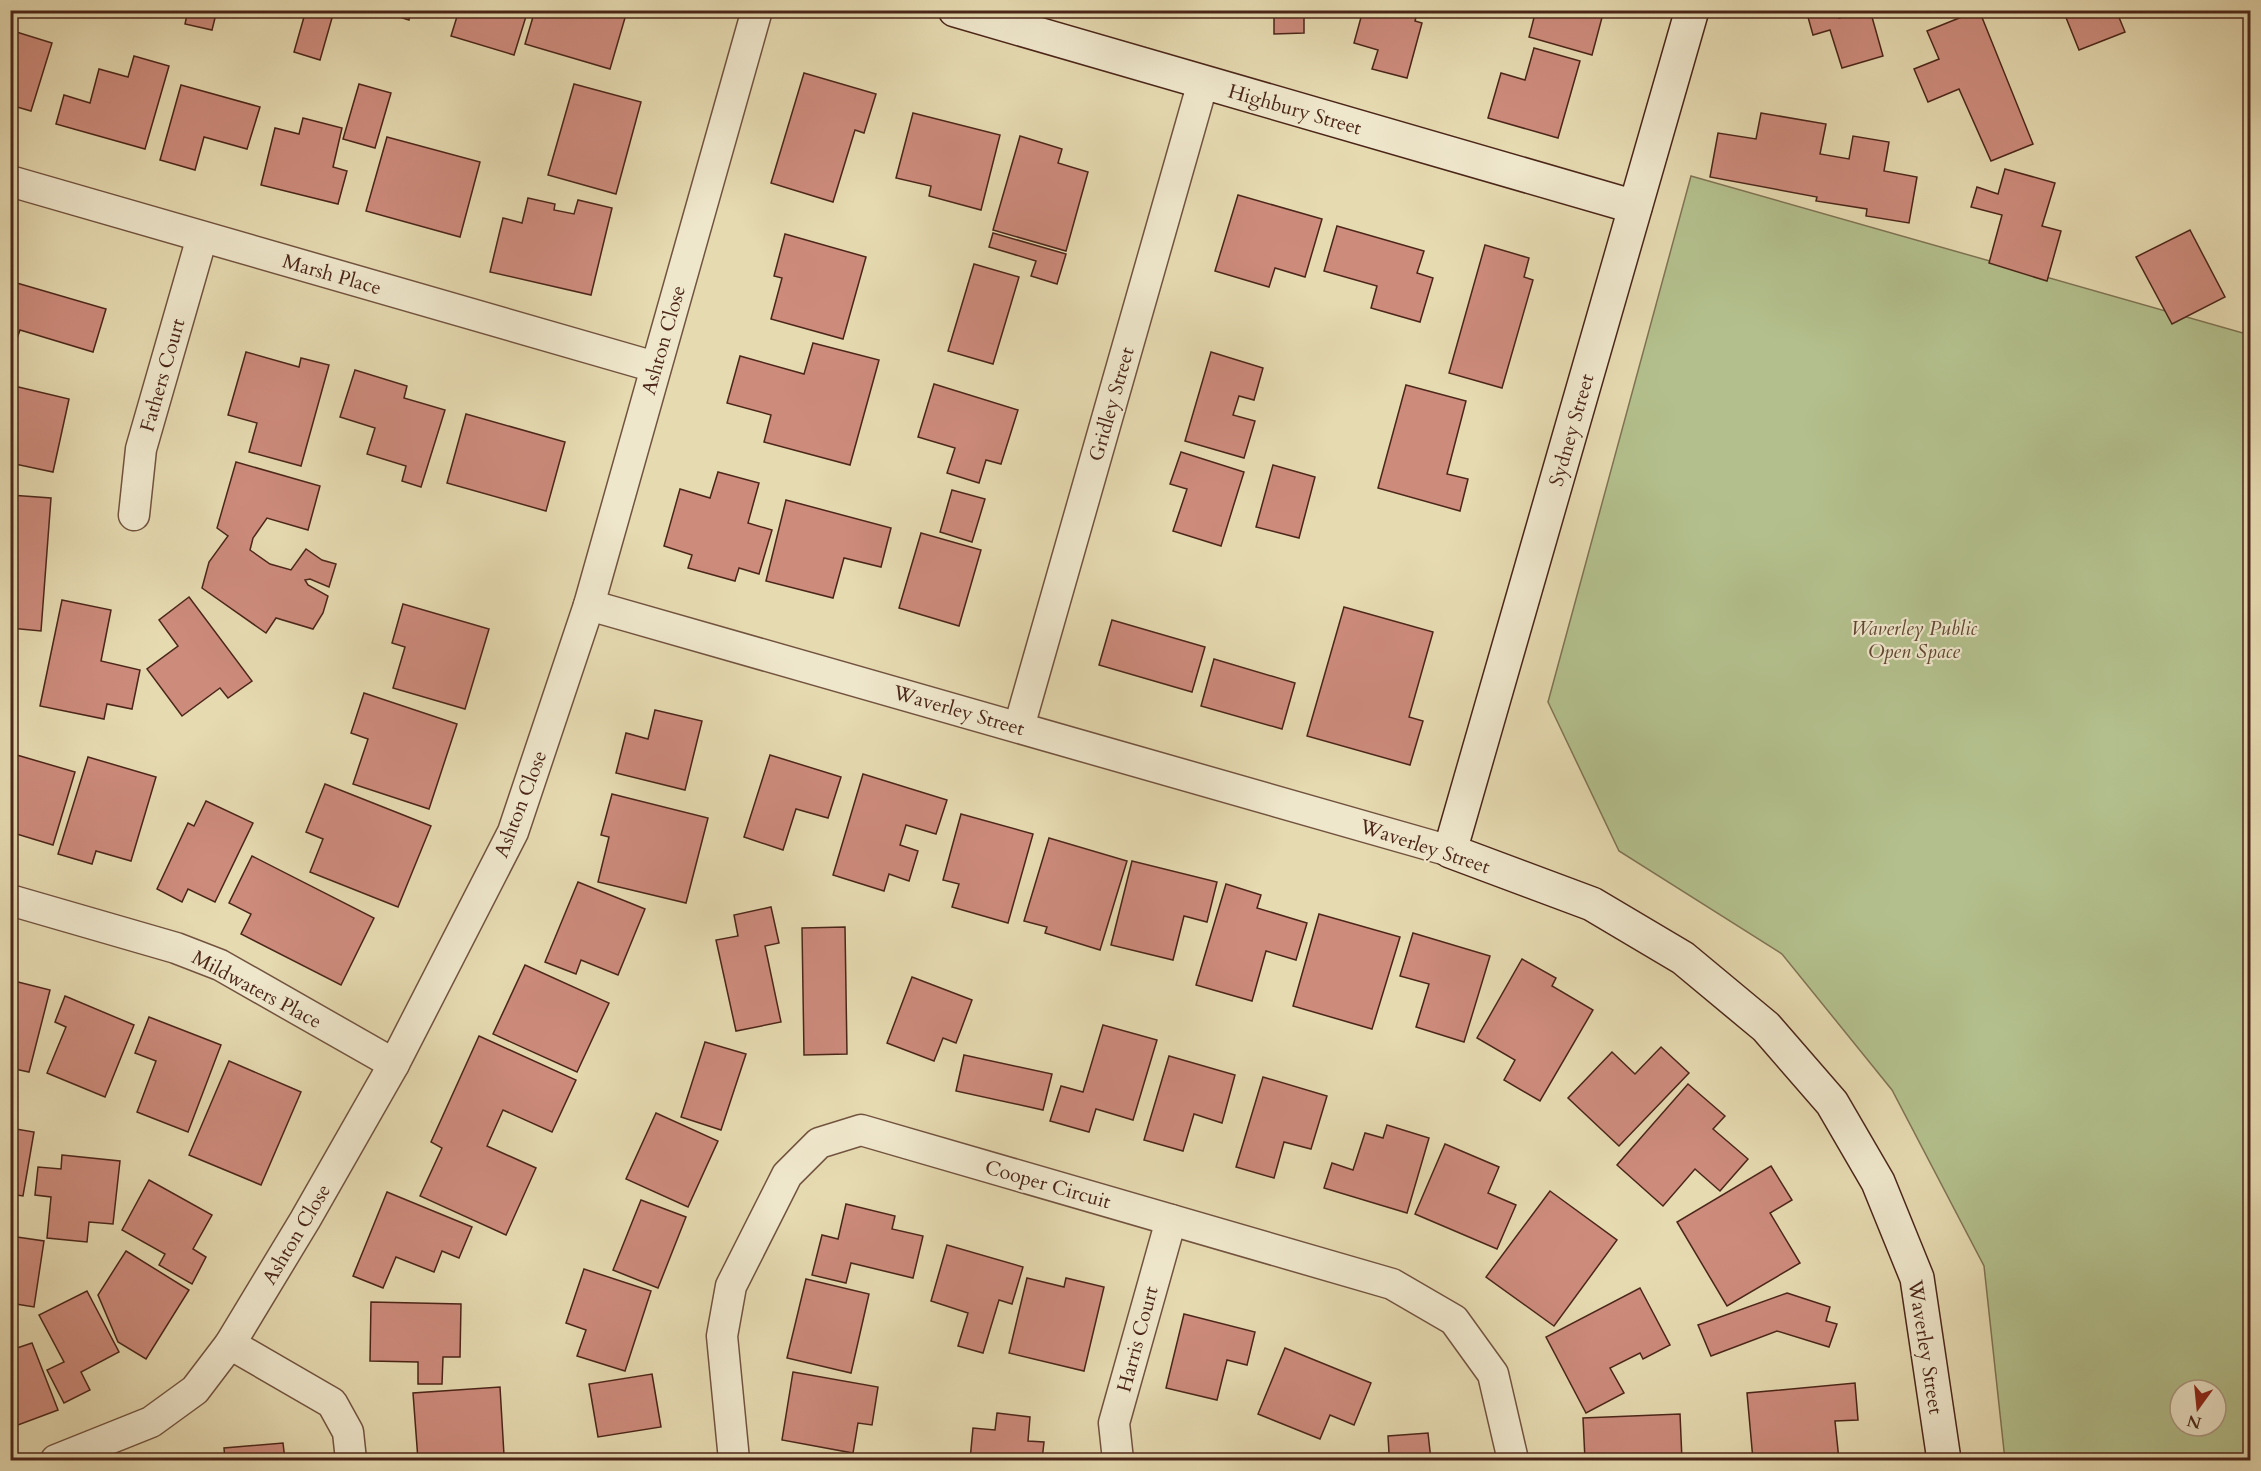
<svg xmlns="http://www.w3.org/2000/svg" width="2261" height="1471" font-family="Cardo,serif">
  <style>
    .green { fill: #b3c08d; stroke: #7f7353; stroke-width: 1.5; fill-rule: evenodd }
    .building { fill: #cd8b7c; stroke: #4b2619; stroke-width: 1.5 }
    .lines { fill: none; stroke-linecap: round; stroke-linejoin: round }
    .street-casing { stroke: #72533f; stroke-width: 33 }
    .secondary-casing { stroke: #4b2619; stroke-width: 36 }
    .street { stroke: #efe7cc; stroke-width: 30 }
    .secondary { stroke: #efe7cc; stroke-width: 33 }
    .labels { text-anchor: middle; stroke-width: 4.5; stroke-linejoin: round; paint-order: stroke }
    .street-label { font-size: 20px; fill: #4b2619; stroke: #efe7cc }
    .park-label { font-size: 20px; font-style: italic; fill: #604530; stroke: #efe7cc }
  </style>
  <rect width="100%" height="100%" fill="#e6dab1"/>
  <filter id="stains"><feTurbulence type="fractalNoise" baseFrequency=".00333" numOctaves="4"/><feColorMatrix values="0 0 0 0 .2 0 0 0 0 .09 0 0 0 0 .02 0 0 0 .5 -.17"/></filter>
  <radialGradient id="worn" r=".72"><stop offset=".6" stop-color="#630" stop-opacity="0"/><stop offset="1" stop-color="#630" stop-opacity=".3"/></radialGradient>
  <path class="green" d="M 1691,176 L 2250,335 L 2250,1460 L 2005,1460 L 1984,1266 L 1892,1090 L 1782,954 L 1619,851 L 1548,702 ZM 2180,1390 L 2216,1390 L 2216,1426 L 2180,1426 Z"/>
  <g class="building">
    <polygon points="188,10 217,10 212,30 185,24"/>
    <polygon points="306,10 332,18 320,60 294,52"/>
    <polygon points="377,10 411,10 409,20"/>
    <polygon points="528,10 514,55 451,36 459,10"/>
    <polygon points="535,10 577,10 594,15 595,10 627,11 610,69 525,44"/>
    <polygon points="1274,10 1304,10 1304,33 1274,34"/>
    <polygon points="1363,10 1418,10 1415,21 1422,23 1407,78 1372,69 1378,50 1354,43"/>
    <polygon points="1536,10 1604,10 1592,55 1529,37"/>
    <polygon points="1806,10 1836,10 1839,18 1870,10 1883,56 1842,68 1830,30 1813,35"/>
    <polygon points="1979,10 2033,144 1991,161 1959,89 1928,102 1914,69 1939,59 1927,31"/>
    <polygon points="2063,10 2116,10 2125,32 2079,50"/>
    <polygon points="10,30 52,43 31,111 10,105"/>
    <polygon points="1534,48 1580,61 1558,138 1488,118 1501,73 1525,80"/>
    <polygon points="134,56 169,66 145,149 56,124 64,95 90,103 99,69 128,77"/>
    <polygon points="804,73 876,94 864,133 855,130 833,202 771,183"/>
    <polygon points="359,84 391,93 375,148 343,139"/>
    <polygon points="574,84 641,102 616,194 548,175"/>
    <polygon points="181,85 260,107 247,149 204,137 195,170 160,160"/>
    <polygon points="913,113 1000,135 981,210 929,196 931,186 896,178"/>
    <polygon points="1761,113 1826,124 1820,154 1849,159 1853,136 1889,142 1884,171 1917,177 1909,223 1866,216 1867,209 1816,201 1817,197 1710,177 1718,133 1756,139"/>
    <polygon points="303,118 342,128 333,167 347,171 338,204 261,185 275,128 299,134"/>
    <polygon points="1020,136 1062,149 1058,163 1088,172 1066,251 993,230"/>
    <polygon points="387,137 480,162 460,237 366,211"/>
    <polygon points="2005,169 2055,183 2042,226 2061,231 2047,281 1989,263 2002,215 1971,207 1977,187 1998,194"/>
    <polygon points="1238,195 1322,219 1305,277 1275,268 1269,287 1215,271"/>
    <polygon points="528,198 555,204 554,210 574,214 578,200 612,208 591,295 490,272 503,218 522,223"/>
    <polygon points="1337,226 1424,251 1417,273 1433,278 1420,322 1371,308 1377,286 1324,271"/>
    <polygon points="2190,230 2225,297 2172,324 2136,257"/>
    <polygon points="993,233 1066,254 1057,284 1031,276 1036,261 989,247"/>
    <polygon points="785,234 866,257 843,339 771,319 782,278 774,276"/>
    <polygon points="1485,245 1529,258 1524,277 1533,280 1502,388 1449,373"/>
    <polygon points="974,264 1019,277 993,364 948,351"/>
    <polygon points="10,281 106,309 93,352 20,330 10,358"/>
    <polygon points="813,343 879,360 850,465 764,442 771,415 727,403 740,356 804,374"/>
    <polygon points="246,352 299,367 301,358 329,365 301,466 249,452 257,423 228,415"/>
    <polygon points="1211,352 1263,368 1254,400 1239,396 1233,415 1255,421 1244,458 1185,441"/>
    <polygon points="355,370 407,386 404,398 445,410 421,487 402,481 406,466 367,454 375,428 340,417"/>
    <polygon points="934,384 1018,410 1001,464 986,460 979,483 947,473 955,448 918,437"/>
    <polygon points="10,385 69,399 53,472 10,463"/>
    <polygon points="1406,385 1466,401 1447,474 1468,479 1460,511 1378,488"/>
    <polygon points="466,414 565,442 546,511 447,483"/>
    <polygon points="1181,452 1244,472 1221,546 1173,531 1187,489 1170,484"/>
    <polygon points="236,462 320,486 308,530 267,518 253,538 250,550 270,564 291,570 306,549 322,560 336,564 329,587 310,579 305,580 308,585 328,596 323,613 313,629 276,618 266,633 202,588 209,562 228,536 217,528"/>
    <polygon points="1273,465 1315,477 1299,538 1256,527"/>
    <polygon points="718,472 759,483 748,523 772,530 759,574 739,568 735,581 688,568 692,555 664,546 680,489 710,498"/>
    <polygon points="952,490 985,499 972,542 940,532"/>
    <polygon points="10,495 51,498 41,631 10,628"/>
    <polygon points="786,500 891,528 881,567 844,558 833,598 766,581"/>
    <polygon points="921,533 981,550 959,626 899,608"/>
    <polygon points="189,597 252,681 228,698 220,688 182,716 147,669 178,646 159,620"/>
    <polygon points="62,600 111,610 101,661 140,670 132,709 107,704 104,719 40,706"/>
    <polygon points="403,604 489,629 465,709 393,688 405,647 392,643"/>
    <polygon points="1344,607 1433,632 1409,717 1423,721 1410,765 1307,736"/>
    <polygon points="1112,620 1205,647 1192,692 1099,665"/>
    <polygon points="1214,659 1295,683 1282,729 1201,706"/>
    <polygon points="364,693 457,724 429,809 353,784 368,739 351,733"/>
    <polygon points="655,710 702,721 685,790 616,773 626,733 648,739"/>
    <polygon points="10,753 75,772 53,845 10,832"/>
    <polygon points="770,755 841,777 828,818 796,809 783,850 744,837"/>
    <polygon points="88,757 156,777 131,861 96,851 92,864 58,854"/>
    <polygon points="863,774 947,800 936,834 906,825 900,845 918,851 909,881 889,874 884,891 833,875"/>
    <polygon points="325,784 431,826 398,907 310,872 323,839 306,832"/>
    <polygon points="612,794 708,818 686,903 598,882 609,837 601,835"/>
    <polygon points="206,801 253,823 215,902 188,889 182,902 157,889 188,823 194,826"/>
    <polygon points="961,814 1033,834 1008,923 952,907 959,884 943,880"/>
    <polygon points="1049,838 1127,861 1100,950 1045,933 1047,927 1024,921"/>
    <polygon points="252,856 374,918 341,985 241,934 251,914 229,903"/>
    <polygon points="1132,861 1217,882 1207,922 1184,916 1173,960 1111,945"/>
    <polygon points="578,882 645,909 618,975 581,960 576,974 545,962"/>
    <polygon points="1226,884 1261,895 1257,908 1307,923 1296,960 1266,951 1252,1001 1196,985"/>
    <polygon points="771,907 779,943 765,946 781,1022 736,1031 716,940 738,936 734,915"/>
    <polygon points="1319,914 1400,937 1372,1029 1293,1006"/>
    <polygon points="845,927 847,1054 804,1055 802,928"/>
    <polygon points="1413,933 1490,956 1464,1042 1416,1027 1429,984 1400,976"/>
    <polygon points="1522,959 1556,978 1552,986 1593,1010 1540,1101 1504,1080 1515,1060 1477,1038"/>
    <polygon points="525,965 609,1003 577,1072 493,1034"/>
    <polygon points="912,977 972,1000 956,1043 943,1038 934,1061 887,1043"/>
    <polygon points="10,980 50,990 29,1072 10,1068"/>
    <polygon points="65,996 134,1025 105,1097 47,1073 66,1027 55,1022"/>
    <polygon points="149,1017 221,1045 188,1132 137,1112 156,1061 135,1053"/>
    <polygon points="1103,1025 1157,1040 1133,1120 1096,1109 1089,1132 1050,1121 1061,1086 1083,1092"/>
    <polygon points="479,1036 576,1080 552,1132 503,1110 487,1146 536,1168 506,1235 420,1196 442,1148 431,1142"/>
    <polygon points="705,1042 746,1054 721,1130 681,1117"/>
    <polygon points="1661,1047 1689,1073 1619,1146 1568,1098 1612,1052 1635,1074"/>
    <polygon points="964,1055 1052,1074 1043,1110 956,1091"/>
    <polygon points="1169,1056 1235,1075 1222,1123 1194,1114 1183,1151 1144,1140"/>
    <polygon points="229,1061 301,1092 261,1185 189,1155"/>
    <polygon points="1263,1077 1327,1096 1311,1149 1284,1142 1274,1178 1236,1167"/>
    <polygon points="1688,1084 1725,1116 1713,1129 1748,1159 1720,1191 1695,1169 1663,1206 1617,1165"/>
    <polygon points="656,1113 718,1141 688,1207 626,1179"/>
    <polygon points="1387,1125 1429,1138 1407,1213 1324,1188 1332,1163 1353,1170 1365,1133 1383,1138"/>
    <polygon points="10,1128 34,1132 23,1196 10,1194"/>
    <polygon points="1445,1144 1499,1167 1488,1193 1516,1205 1497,1249 1415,1214"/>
    <polygon points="62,1155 120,1161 113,1224 89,1222 87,1242 47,1238 51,1197 35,1195 38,1167 61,1169"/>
    <polygon points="1771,1166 1792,1200 1770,1213 1800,1263 1727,1306 1677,1222"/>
    <polygon points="149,1180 212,1215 193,1249 206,1257 192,1284 159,1265 165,1254 122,1230"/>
    <polygon points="1550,1191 1617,1240 1554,1326 1486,1277"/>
    <polygon points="387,1192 472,1227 459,1258 442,1251 434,1272 396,1257 383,1288 353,1276"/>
    <polygon points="641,1200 686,1217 658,1288 613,1270"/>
    <polygon points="846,1204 895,1216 892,1229 923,1236 913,1278 851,1263 846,1283 812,1275 822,1235 838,1239"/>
    <polygon points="10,1236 44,1241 34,1307 10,1303"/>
    <polygon points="947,1245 1023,1267 1012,1304 999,1300 983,1353 958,1346 968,1313 931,1301"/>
    <polygon points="126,1251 189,1290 146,1359 118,1342 98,1295"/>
    <polygon points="584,1269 651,1291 625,1371 577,1356 586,1330 566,1323"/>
    <polygon points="1027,1278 1064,1287 1066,1278 1104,1287 1084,1371 1009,1353"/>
    <polygon points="806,1279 869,1294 851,1373 787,1358"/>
    <polygon points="1640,1288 1670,1345 1643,1359 1640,1353 1610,1368 1624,1393 1586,1413 1546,1337"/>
    <polygon points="87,1291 119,1352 81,1372 90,1390 64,1403 47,1370 64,1362 39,1315"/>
    <polygon points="1787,1293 1830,1307 1826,1321 1837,1324 1829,1347 1777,1331 1711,1356 1698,1325"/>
    <polygon points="371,1302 461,1304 460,1357 443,1357 442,1384 418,1384 418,1362 370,1361"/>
    <polygon points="1184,1314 1255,1332 1247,1365 1227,1360 1217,1400 1166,1388"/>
    <polygon points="10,1340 14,1349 32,1343 58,1410 10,1428"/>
    <polygon points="1285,1348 1371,1383 1354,1425 1330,1415 1320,1439 1258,1414"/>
    <polygon points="793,1372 878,1387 872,1425 858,1423 853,1453 782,1440"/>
    <polygon points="652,1374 661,1427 598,1437 589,1384"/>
    <polygon points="1855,1383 1858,1420 1835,1421 1839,1460 1753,1460 1747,1393"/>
    <polygon points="500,1387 504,1455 418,1460 413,1393"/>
    <polygon points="997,1413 1030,1417 1028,1441 1044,1442 1042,1460 970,1460 973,1428 995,1430"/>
    <polygon points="1680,1414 1682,1460 1585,1460 1583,1418"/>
    <polygon points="1428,1433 1431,1460 1359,1460 1358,1455 1389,1453 1388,1436"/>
    <polygon points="283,1443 285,1460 225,1460 224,1448"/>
  </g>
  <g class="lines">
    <defs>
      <g id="street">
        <polyline points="10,181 655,367"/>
        <polyline points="134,515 141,449 202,237"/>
        <polyline points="589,605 1450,851"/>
        <polyline points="1019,727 1203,82"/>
        <polyline points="10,900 176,948 220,965 394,1064"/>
        <polyline points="230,1344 332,1403 348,1432 351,1460"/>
        <polyline points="56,1460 151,1422 195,1390 230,1344 305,1220 394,1064 513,832 589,605 757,10"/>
        <polyline points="734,1460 722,1336 731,1286 787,1175 819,1143 861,1130 1392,1284 1454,1320 1493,1374 1513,1460"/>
        <polyline points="1118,1460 1114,1423 1171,1220"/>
      </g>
      <g id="secondary">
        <polyline points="955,10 1635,207"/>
        <polyline points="1692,10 1450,851 1592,904 1683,958 1766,1027 1832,1103 1878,1182 1917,1278 1944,1460"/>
      </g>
    </defs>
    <use href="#street" class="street-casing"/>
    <use href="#secondary" class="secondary-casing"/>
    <use href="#street" class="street"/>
    <use href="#secondary" class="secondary"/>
  </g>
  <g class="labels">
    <g class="street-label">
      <text transform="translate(1295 109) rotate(16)" y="7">Highbury Street</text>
      <text transform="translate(332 274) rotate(16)" y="7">Marsh Place</text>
      <text transform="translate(663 340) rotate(-74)" y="7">Ashton Close</text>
      <text transform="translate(162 375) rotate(-74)" y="7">Fathers Court</text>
      <text transform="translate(1111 404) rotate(-74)" y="7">Gridley Street</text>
      <text transform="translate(1571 430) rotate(-74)" y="7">Sydney Street</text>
      <text transform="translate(959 710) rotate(16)" y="7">Waverley Street</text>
      <text transform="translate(520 804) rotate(-69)" y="7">Ashton Close</text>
      <text transform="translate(1425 846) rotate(18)" y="7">Waverley Street</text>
      <text transform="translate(257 989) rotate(28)" y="7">Mildwaters Place</text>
      <text transform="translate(1048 1184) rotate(16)" y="7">Cooper Circuit</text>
      <text transform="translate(296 1234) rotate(-59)" y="7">Ashton Close</text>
      <text transform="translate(1137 1339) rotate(-75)" y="7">Harris Court</text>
      <text transform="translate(1926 1347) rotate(81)" y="7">Waverley Street</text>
    </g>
    <g class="park-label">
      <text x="1914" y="635">Waverley Public<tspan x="1914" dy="23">Open Space</tspan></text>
    </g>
  </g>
  <rect width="2261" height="1471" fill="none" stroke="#e6dab1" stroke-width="36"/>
  <rect x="12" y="12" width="2237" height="1447" fill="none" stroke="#4b2619" stroke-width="3"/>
  <rect x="18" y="18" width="2225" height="1435" fill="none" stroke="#4b2619" stroke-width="1.5"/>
  <g transform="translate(2198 1408) rotate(195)"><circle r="28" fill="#efe7cc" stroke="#ad9a84" stroke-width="1.5"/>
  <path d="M0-4.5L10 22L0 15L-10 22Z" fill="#8f2418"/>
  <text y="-9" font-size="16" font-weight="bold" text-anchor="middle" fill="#4b2619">N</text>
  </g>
  <rect width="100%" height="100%" filter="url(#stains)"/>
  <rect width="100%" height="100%" fill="url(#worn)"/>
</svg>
